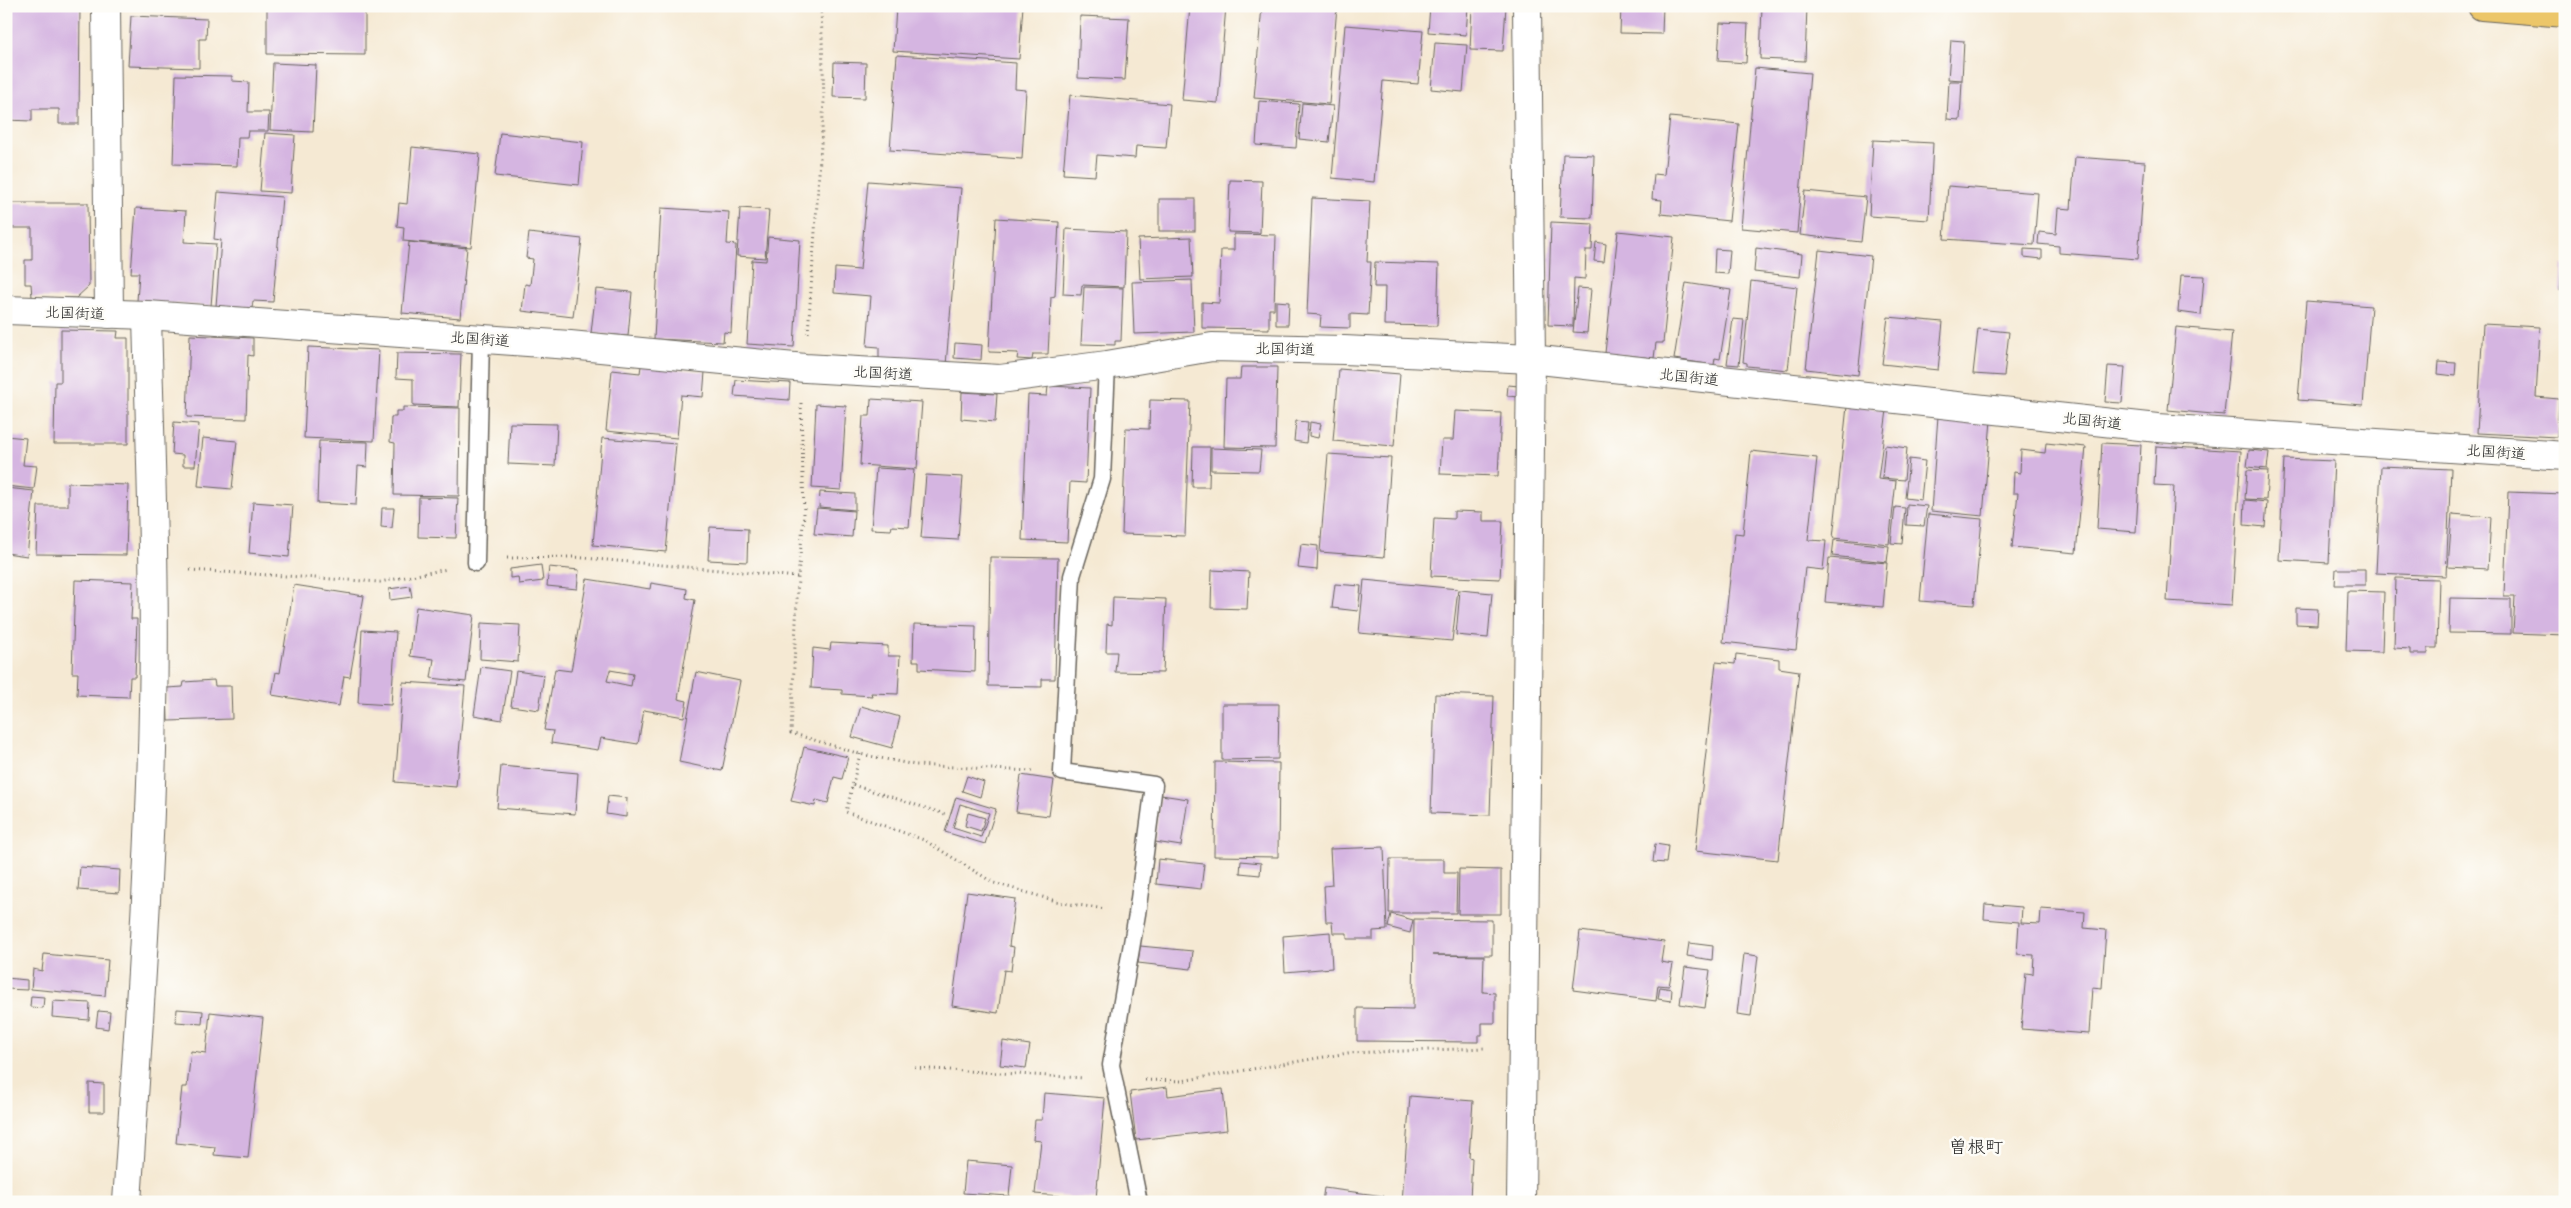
<svg xmlns="http://www.w3.org/2000/svg" width="2571" height="1208" font-family="'Gochi Hand','Klee One',sans-serif">
  <style>
    .building { fill: #d5b5e1; fill-rule: evenodd }
    .lines { fill: none; stroke-linecap: round; stroke-linejoin: round }
    .service-casing { stroke: #68645c; stroke-width: 19 }
    .minor-casing { stroke: #68645c; stroke-width: 30 }
    .trunk-casing { stroke: #68645c; stroke-width: 30 }
    .path { stroke: #68645c; stroke-width: 3; stroke-dasharray: 1 4; stroke-linecap: butt }
    .service { stroke: #fff; stroke-width: 16 }
    .minor { stroke: #fff; stroke-width: 28 }
    .trunk { stroke: #ecc669; stroke-width: 28 }
    .labels { text-anchor: middle; stroke-width: 5; stroke-linejoin: round; paint-order: stroke }
    .street-label { font-size: 15px; fill: #1c1c1c; stroke: #fdfcf7 }
    .quarter-label { font-size: 18px; fill: #1c1c1c; stroke: #fdfcf7 }
  </style>
  <rect width="100%" height="100%" fill="#fdfcf7"/>
  <filter id="ink" filterUnits="userSpaceOnUse"><feTurbulence type="fractalNoise" baseFrequency=".02" numOctaves="2"/><feDisplacementMap in="SourceGraphic" scale="10" xChannelSelector="R" yChannelSelector="G"/><feConvolveMatrix kernelMatrix="1 2 1 2 8 2 1 2 1" color-interpolation-filters="sRGB"/></filter>
  <filter id="wash" filterUnits="userSpaceOnUse"><feTurbulence type="fractalNoise" baseFrequency=".0096" numOctaves="4" result="noise"/><feDisplacementMap in="SourceGraphic" scale="20" xChannelSelector="R" yChannelSelector="G"/><feGaussianBlur stdDeviation="1.12" result="paint"/><feColorMatrix in="noise" values="0 0 0 0 0 0 0 0 0 0 0 0 0 0 0 0 0 1.4 0 .05"/><feComposite in="paint" operator="in"/></filter>
  <g filter="url(#wash)">
    <rect width="100%" height="100%" fill="#f5e9d3"/>
    <g id="blocks">
      <g class="building">
        <polygon points="6,6 80,6 79,124 59,124 59,109 32,109 32,121 6,120"/>
        <polygon points="267,6 365,6 365,55 267,54"/>
        <polygon points="912,6 1023,6 1019,59 893,51 896,8 912,8"/>
        <polygon points="1190,6 1226,6 1218,103 1182,100"/>
        <polygon points="1262,6 1337,6 1329,104 1254,98"/>
        <polygon points="1430,6 1468,6 1466,35 1428,32"/>
        <polygon points="1472,6 1506,6 1503,51 1470,50"/>
        <polygon points="1621,6 1663,6 1662,34 1620,33"/>
        <polygon points="1762,6 1807,6 1805,61 1760,59"/>
        <polygon points="131,16 207,19 206,39 199,39 199,68 128,66"/>
        <polygon points="1080,16 1129,18 1125,80 1078,78"/>
        <polygon points="1720,23 1748,24 1746,63 1718,61"/>
        <polygon points="1345,25 1423,31 1418,84 1383,81 1374,182 1332,178"/>
        <polygon points="1951,40 1964,41 1962,80 1948,79"/>
        <polygon points="1435,43 1467,45 1463,92 1431,89"/>
        <polygon points="897,55 1016,63 1015,89 1026,90 1022,159 890,150"/>
        <polygon points="834,62 866,63 865,98 833,97"/>
        <polygon points="273,63 316,65 313,132 270,130"/>
        <polygon points="1755,68 1810,73 1797,233 1741,228"/>
        <polygon points="176,75 232,76 232,81 249,82 248,112 269,112 268,131 248,131 247,137 238,137 237,166 173,164"/>
        <polygon points="1949,81 1962,81 1960,120 1947,119"/>
        <polygon points="1070,95 1170,104 1166,148 1136,146 1135,158 1097,155 1095,176 1063,174"/>
        <polygon points="1259,101 1299,104 1296,148 1256,145"/>
        <polygon points="1302,103 1333,106 1329,142 1299,139"/>
        <polygon points="1670,117 1739,124 1729,221 1661,214 1662,200 1652,199 1654,174 1664,175"/>
        <polygon points="265,133 295,135 291,193 260,191"/>
        <polygon points="500,133 583,142 579,185 495,176"/>
        <polygon points="1873,140 1933,143 1929,220 1869,216"/>
        <polygon points="412,147 480,154 471,247 403,241 404,227 397,226 399,203 407,204"/>
        <polygon points="1563,154 1594,155 1592,218 1560,217"/>
        <polygon points="2075,157 2145,162 2138,259 2059,253 2059,246 2038,244 2039,232 2056,234 2058,208 2071,209"/>
        <polygon points="1230,180 1262,181 1260,233 1228,232"/>
        <polygon points="868,181 961,188 946,365 879,360 879,347 867,346 871,296 834,293 835,268 860,270"/>
        <polygon points="1948,186 2038,193 2034,245 1944,239"/>
        <polygon points="1805,191 1866,197 1861,242 1800,235"/>
        <polygon points="218,192 282,197 273,302 253,301 252,308 216,306 221,240 214,239"/>
        <polygon points="1312,198 1370,201 1367,262 1371,262 1368,315 1350,314 1350,328 1320,327 1321,315 1307,314"/>
        <rect x="1159" y="199" width="36" height="32"/>
        <polygon points="6,203 88,203 89,286 76,298 32,297 31,284 25,284 25,260 32,260 32,228 6,228"/>
        <polygon points="136,208 186,211 184,242 216,244 211,306 137,301 139,273 131,273"/>
        <polygon points="661,208 729,212 727,244 736,245 731,333 724,332 723,342 654,339"/>
        <polygon points="740,208 769,210 765,258 737,256"/>
        <polygon points="996,218 1059,222 1055,296 1051,297 1048,354 1033,354 1032,360 1017,359 1018,353 989,352"/>
        <polygon points="1551,222 1593,224 1592,250 1586,250 1585,279 1574,278 1573,326 1548,325"/>
        <polygon points="1066,229 1126,232 1124,287 1082,285 1081,295 1063,294"/>
        <polygon points="1618,231 1674,237 1663,343 1656,343 1654,358 1605,353"/>
        <polygon points="529,233 582,239 573,317 522,311 525,284 530,285 533,259 526,258"/>
        <polygon points="1234,234 1276,235 1274,309 1269,309 1269,329 1202,328 1202,302 1219,303 1221,250 1234,250"/>
        <polygon points="768,237 800,240 794,347 747,344 752,260 766,261"/>
        <polygon points="1191,237 1193,277 1140,279 1138,239"/>
        <polygon points="409,242 467,248 460,318 402,313"/>
        <polygon points="1596,242 1606,244 1604,262 1594,261"/>
        <polygon points="6,248 9,248 8,274 6,274"/>
        <polygon points="1756,248 1802,254 1800,277 1754,272"/>
        <polygon points="1715,249 1730,250 1728,274 1714,273"/>
        <polygon points="2024,249 2042,250 2042,259 2024,257"/>
        <polygon points="1819,250 1871,256 1858,375 1806,369"/>
        <polygon points="1375,262 1439,264 1437,326 1384,325 1385,287 1374,287"/>
        <polygon points="2562,265 2565,266 2565,291 2560,291"/>
        <polygon points="2181,275 2204,276 2201,315 2178,312"/>
        <polygon points="1192,280 1194,332 1134,334 1132,282"/>
        <polygon points="1751,281 1797,287 1788,370 1747,366 1747,363 1743,362"/>
        <polygon points="1686,283 1731,290 1720,359 1715,358 1714,365 1674,359"/>
        <polygon points="1084,287 1123,288 1121,341 1115,341 1115,345 1081,344"/>
        <polygon points="1578,288 1591,289 1587,333 1573,332"/>
        <polygon points="596,289 632,292 628,336 591,333"/>
        <polygon points="1276,301 1289,302 1288,325 1276,325"/>
        <polygon points="2306,301 2371,306 2363,405 2298,400"/>
        <polygon points="1888,317 1943,322 1938,370 1882,364"/>
        <polygon points="1733,319 1744,320 1739,365 1727,364"/>
        <polygon points="2483,324 2540,327 2536,397 2559,399 2557,437 2477,433"/>
        <polygon points="2176,327 2232,332 2224,415 2168,410"/>
        <polygon points="1978,329 2009,332 2004,376 1973,374"/>
        <polygon points="61,330 118,331 117,338 128,338 128,444 54,444 55,382 61,382"/>
        <polygon points="190,335 253,338 253,356 248,355 246,419 187,417"/>
        <polygon points="955,343 982,345 981,360 954,358"/>
        <polygon points="308,347 379,350 374,441 304,438"/>
        <polygon points="397,353 461,354 459,407 413,405 413,379 396,378"/>
        <polygon points="2439,362 2456,363 2455,376 2438,374"/>
        <polygon points="641,366 705,372 703,397 681,395 677,438 606,431 612,370 640,373"/>
        <polygon points="2108,366 2125,367 2122,403 2105,402"/>
        <polygon points="1241,367 1277,367 1275,448 1224,447 1226,379 1240,379"/>
        <polygon points="1339,369 1400,374 1394,446 1333,441"/>
        <polygon points="736,380 790,383 789,400 734,396"/>
        <polygon points="1508,385 1519,386 1519,397 1507,396"/>
        <polygon points="1048,386 1090,388 1086,483 1070,482 1067,542 1022,540 1028,395 1047,396"/>
        <polygon points="962,392 997,394 995,422 961,419"/>
        <polygon points="871,399 922,402 917,469 860,465 863,416 870,416"/>
        <polygon points="1150,400 1190,401 1185,536 1122,534 1126,428 1149,429"/>
        <polygon points="816,404 846,406 841,490 812,488"/>
        <polygon points="1847,406 1887,410 1878,479 1896,481 1889,544 1833,538"/>
        <polygon points="403,407 460,408 459,496 394,495 395,443 390,442 391,417 396,417 396,411 403,411"/>
        <polygon points="1455,411 1501,413 1498,476 1440,474 1442,440 1453,440"/>
        <polygon points="1938,416 1991,420 1983,516 1931,511"/>
        <polygon points="1296,421 1308,422 1306,443 1294,441"/>
        <polygon points="174,422 199,424 195,466 183,466 183,455 172,454"/>
        <polygon points="1310,422 1321,424 1318,438 1309,436"/>
        <polygon points="510,423 557,424 555,466 508,464"/>
        <polygon points="6,436 26,438 23,465 37,466 34,489 6,486"/>
        <polygon points="203,438 237,441 232,489 198,486"/>
        <polygon points="602,438 676,444 666,552 593,545"/>
        <polygon points="319,441 368,442 367,467 358,466 356,505 317,503"/>
        <polygon points="2046,443 2086,447 2076,553 2012,547 2018,493 2013,493 2014,472 2020,473 2021,450 2045,453"/>
        <polygon points="2102,443 2141,445 2136,532 2097,529"/>
        <polygon points="1885,445 1907,448 1904,480 1882,478"/>
        <polygon points="2156,446 2241,451 2232,605 2167,601 2174,486 2154,485"/>
        <polygon points="1193,447 1210,447 1209,487 1192,487"/>
        <polygon points="1211,448 1261,450 1259,471 1211,470"/>
        <polygon points="2249,450 2269,452 2267,469 2247,467"/>
        <polygon points="1751,451 1817,458 1808,540 1826,541 1823,570 1805,568 1796,650 1723,642 1735,533 1743,534"/>
        <polygon points="1328,454 1391,458 1384,557 1320,552"/>
        <polygon points="1909,459 1925,461 1921,500 1905,498"/>
        <polygon points="2284,459 2334,461 2329,563 2279,560"/>
        <polygon points="2381,466 2451,469 2446,576 2376,573"/>
        <polygon points="876,468 914,470 909,527 892,526 891,530 871,529"/>
        <polygon points="2247,470 2268,471 2266,500 2245,499"/>
        <polygon points="926,475 963,477 958,540 921,538"/>
        <polygon points="68,483 128,485 126,555 36,554 38,506 68,506"/>
        <polygon points="6,488 34,491 27,556 6,553"/>
        <polygon points="820,492 855,494 855,510 819,507"/>
        <polygon points="2508,492 2565,494 2565,635 2513,633 2515,596 2504,596"/>
        <polygon points="419,497 458,498 456,538 418,537"/>
        <polygon points="2245,500 2267,502 2265,527 2244,525"/>
        <polygon points="253,502 293,505 289,557 249,553"/>
        <polygon points="1907,504 1927,506 1924,526 1906,525"/>
        <polygon points="1895,507 1905,508 1902,544 1891,543"/>
        <polygon points="382,508 394,508 392,528 381,527"/>
        <polygon points="817,508 854,511 852,537 814,534"/>
        <polygon points="1454,511 1483,512 1483,521 1503,521 1500,579 1431,576 1434,518 1454,519"/>
        <polygon points="1928,514 1982,519 1974,605 1920,601"/>
        <polygon points="2452,514 2491,517 2488,569 2448,567"/>
        <polygon points="710,527 748,529 747,562 708,560"/>
        <polygon points="1834,540 1889,546 1887,562 1832,556"/>
        <polygon points="1301,544 1318,546 1317,570 1298,568"/>
        <polygon points="990,557 1058,558 1055,679 1042,679 1042,687 988,686"/>
        <polygon points="1829,558 1887,563 1883,607 1825,602"/>
        <polygon points="541,565 543,581 519,584 518,577 510,578 510,569"/>
        <polygon points="549,567 579,570 577,589 547,586"/>
        <polygon points="2336,569 2365,569 2365,585 2335,585"/>
        <polygon points="1212,570 1249,572 1247,609 1211,608"/>
        <polygon points="2396,578 2439,579 2437,648 2428,648 2428,654 2410,654 2410,649 2394,648"/>
        <path d="M 587,579 L 650,589 L 651,583 L 687,589 L 686,598 L 695,600 L 678,699 L 687,701 L 684,717 L 644,710 L 638,744 L 601,738 L 598,750 L 551,743 L 553,731 L 544,730 L 555,669 L 571,671 ZM 610,670 L 633,674 L 631,686 L 607,681 Z"/>
        <polygon points="75,580 133,582 131,619 137,619 135,677 130,677 129,697 77,695 78,673 72,673"/>
        <polygon points="1364,580 1458,589 1452,641 1359,633"/>
        <polygon points="1335,584 1361,586 1358,611 1332,608"/>
        <polygon points="294,585 364,596 350,677 344,676 339,706 272,695 276,672 280,673"/>
        <polygon points="410,586 412,597 390,600 389,589"/>
        <polygon points="1460,590 1492,593 1488,638 1456,635"/>
        <polygon points="2348,591 2384,592 2382,652 2346,651"/>
        <polygon points="1113,597 1166,599 1163,673 1115,672 1117,652 1106,652 1107,624 1112,625"/>
        <polygon points="2450,598 2511,599 2511,634 2449,633"/>
        <polygon points="416,607 474,615 466,682 431,678 434,659 410,656"/>
        <polygon points="2296,608 2318,609 2317,625 2296,624"/>
        <polygon points="481,623 520,625 518,662 480,659"/>
        <polygon points="914,624 976,626 975,672 919,669 919,661 913,661"/>
        <polygon points="362,630 396,632 391,705 358,703"/>
        <polygon points="831,643 888,646 888,656 900,656 898,694 871,693 872,696 842,694 842,690 811,688 813,648 830,650"/>
        <polygon points="1736,654 1779,659 1779,668 1799,671 1778,860 1695,851 1716,662 1735,664"/>
        <polygon points="481,667 510,671 502,720 474,715"/>
        <polygon points="516,671 544,675 539,710 511,706"/>
        <polygon points="696,672 740,681 722,771 679,762"/>
        <polygon points="214,680 215,686 231,686 232,719 168,721 167,688 183,687 184,682"/>
        <polygon points="403,682 465,686 456,787 395,782"/>
        <polygon points="1435,694 1494,696 1490,815 1431,813"/>
        <polygon points="1222,704 1279,704 1278,759 1222,760"/>
        <polygon points="861,706 900,717 892,748 852,737"/>
        <polygon points="804,747 848,757 842,779 834,777 828,803 816,800 815,806 791,801"/>
        <polygon points="1215,762 1279,763 1278,857 1214,856"/>
        <polygon points="501,766 578,773 575,814 497,808"/>
        <polygon points="1021,775 1054,780 1049,816 1016,812"/>
        <polygon points="967,776 984,782 980,797 962,791"/>
        <polygon points="1161,795 1188,799 1181,846 1155,842"/>
        <polygon points="608,796 627,798 626,817 606,814"/>
        <path d="M 956,797 L 996,809 L 985,844 L 945,832 ZM 960,804 L 989,813 L 981,837 L 953,828 Z"/>
        <polygon points="968,813 985,818 981,831 965,826"/>
        <polygon points="1655,844 1668,846 1666,863 1653,862"/>
        <polygon points="1384,847 1387,930 1373,931 1373,939 1347,939 1347,933 1333,933 1332,922 1326,922 1324,886 1332,885 1330,849"/>
        <polygon points="1158,859 1204,864 1201,889 1156,884"/>
        <polygon points="1390,859 1444,859 1444,873 1457,873 1456,913 1389,913"/>
        <polygon points="1241,861 1261,863 1260,875 1240,873"/>
        <polygon points="80,867 120,870 119,893 78,890"/>
        <polygon points="1459,869 1501,870 1501,914 1458,914"/>
        <polygon points="967,892 1015,899 1009,946 1014,947 1011,971 1004,970 998,1013 952,1006"/>
        <polygon points="1985,904 2022,907 2021,923 2040,924 2041,909 2085,912 2084,928 2106,930 2102,988 2092,987 2089,1034 2021,1029 2026,973 2033,974 2034,955 2017,954 2019,922 1984,919"/>
        <polygon points="1391,914 1413,920 1410,933 1388,927"/>
        <polygon points="1414,919 1492,920 1492,955 1433,955 1484,956 1483,992 1495,993 1495,1023 1482,1023 1482,1035 1478,1035 1478,1042 1357,1041 1357,1008 1413,1009"/>
        <polygon points="1580,931 1664,942 1661,962 1673,964 1669,986 1658,985 1656,1001 1573,990"/>
        <polygon points="1330,932 1332,968 1285,972 1283,936"/>
        <polygon points="1689,943 1713,946 1712,960 1687,956"/>
        <polygon points="1140,946 1193,951 1191,969 1138,963"/>
        <polygon points="44,954 108,960 105,996 31,989 33,969 42,971"/>
        <polygon points="1744,954 1758,956 1751,1016 1737,1014"/>
        <polygon points="1685,967 1710,970 1705,1008 1680,1004"/>
        <polygon points="6,978 27,980 27,990 6,989"/>
        <polygon points="1660,987 1672,989 1671,1001 1658,999"/>
        <polygon points="31,996 44,997 43,1008 30,1007"/>
        <polygon points="53,1001 90,1003 89,1020 52,1017"/>
        <polygon points="177,1009 203,1011 202,1024 176,1022"/>
        <polygon points="98,1011 110,1012 108,1029 96,1027"/>
        <polygon points="210,1012 263,1018 248,1158 214,1155 215,1147 176,1143 182,1087 187,1087 191,1051 206,1053"/>
        <polygon points="1003,1041 1030,1045 1026,1068 1000,1065"/>
        <polygon points="89,1083 104,1084 104,1112 89,1112"/>
        <polygon points="1167,1087 1168,1096 1223,1089 1227,1130 1136,1140 1130,1092"/>
        <polygon points="1044,1093 1105,1098 1096,1199 1035,1194 1041,1141 1033,1140 1035,1120 1042,1120"/>
        <polygon points="1410,1096 1473,1101 1469,1157 1472,1158 1470,1200 1402,1202"/>
        <polygon points="966,1161 1012,1165 1009,1196 963,1193"/>
        <polygon points="1324,1188 1384,1196 1384,1202 1322,1202"/>
      </g>
    </g>
  </g>
  <g filter="url(#ink)">
    <use href="#blocks" fill-opacity="0" stroke="#68645c" stroke-width="1"/>
    <g class="lines">
      <defs>
        <g id="service">
          <polyline points="1107,365 1102,479 1072,576 1062,772 1154,785 1137,914 1111,1065 1139,1202"/>
          <polyline points="476,563 481,339"/>
        </g>
        <g id="minor">
          <polyline points="106,6 109,314"/>
          <polyline points="6,310 147,315 570,345 805,368 1000,379 1107,365 1212,347 1344,350 1531,359 2158,428 2565,456"/>
          <path d="M 127,1202 C 138,1037 150,872 153,708 C 156,577 150,446 147,315"/>
          <polyline points="1521,1202 1531,359 1527,6"/>
        </g>
        <polyline id="trunk" points="2482,6 2565,13"/>
      </defs>
      <use href="#service" class="service-casing"/>
      <use href="#minor" class="minor-casing"/>
      <use href="#trunk" class="trunk-casing"/>
      <g class="path">
        <polyline points="808,333 824,101 821,6"/>
        <polyline points="801,403 804,514 798,577 791,733 860,754 915,765 1032,771"/>
        <polyline points="507,558 573,557 798,577"/>
        <polyline points="190,570 380,582 447,569"/>
        <polyline points="860,754 846,812 924,840 994,883 1063,903 1106,909"/>
        <polyline points="853,785 948,815"/>
        <polyline points="915,1068 1084,1078"/>
        <polyline points="1145,1080 1181,1081 1348,1053 1486,1048"/>
      </g>
      <use href="#service" class="service"/>
      <use href="#minor" class="minor"/>
      <use href="#trunk" class="trunk"/>
    </g>
  </g>
  <g class="labels">
    <g class="street-label">
      <text transform="translate(75 313) rotate(2)" y="5">北国街道</text>
      <text transform="translate(480 339) rotate(4)" y="5">北国街道</text>
      <text transform="translate(1285 349) rotate(1)" y="5">北国街道</text>
      <text transform="translate(883 373) rotate(3)" y="5">北国街道</text>
      <text transform="translate(1689 377) rotate(6)" y="5">北国街道</text>
      <text transform="translate(2092 421) rotate(6)" y="5">北国街道</text>
      <text transform="translate(2496 452) rotate(4)" y="5">北国街道</text>
    </g>
    <g class="quarter-label">
      <text x="1976" y="1153">曽根町</text>
    </g>
  </g>
  <rect width="2571" height="1208" fill="none" stroke="#fdfcf7" stroke-width="25"/>
</svg>
